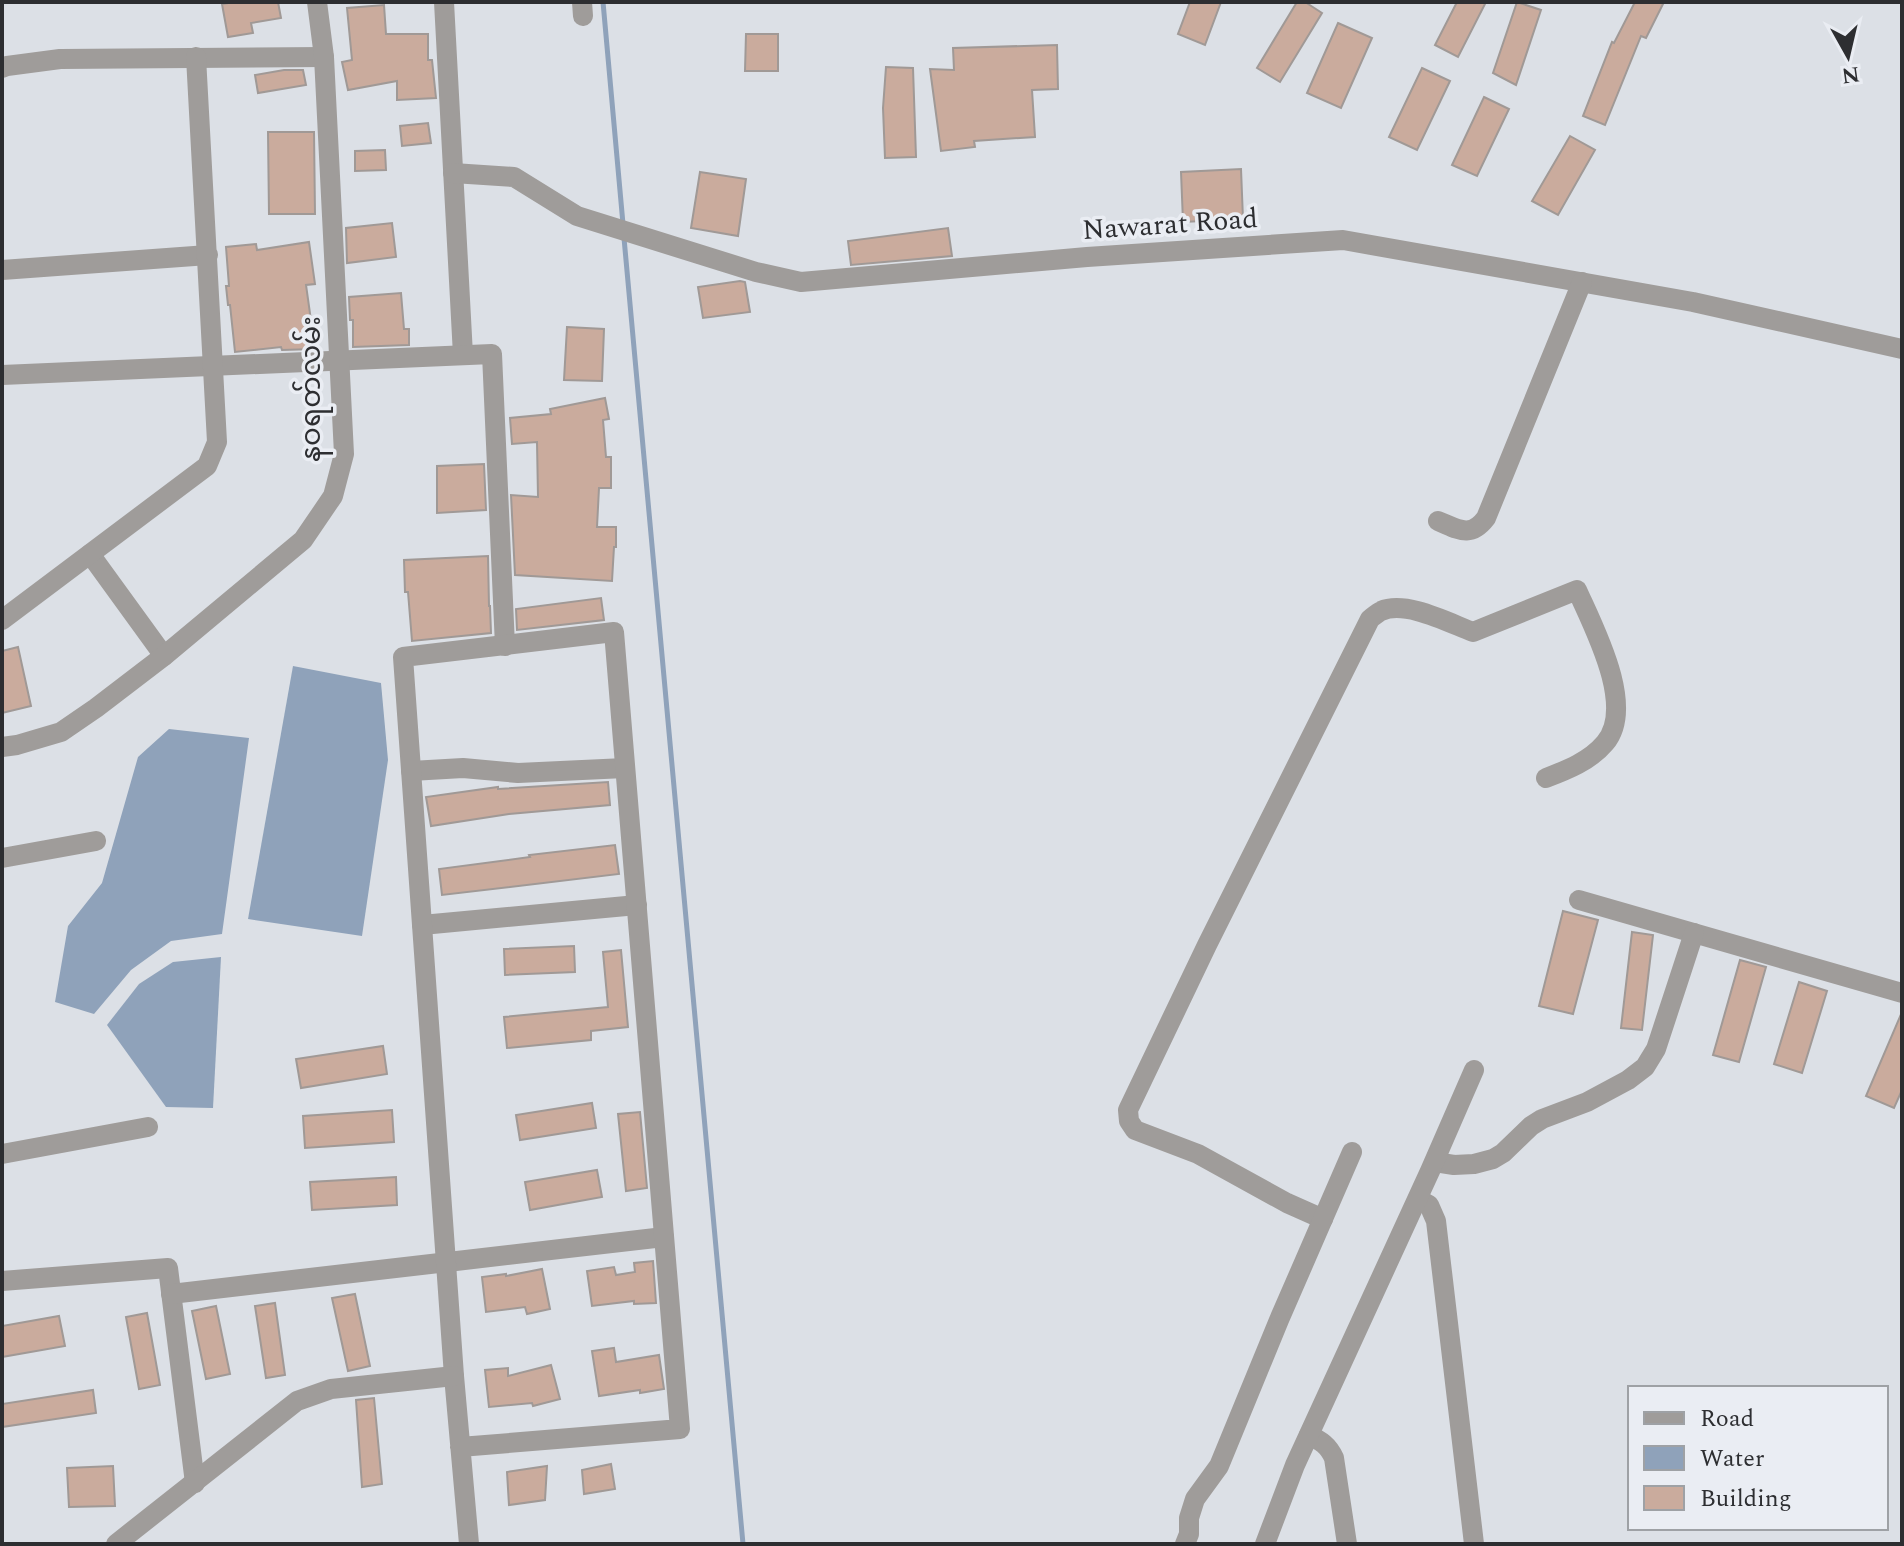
<svg xmlns="http://www.w3.org/2000/svg" width="1904" height="1546" font-family="Spectral,'Noto Sans Myanmar',serif">
  <style>
    .water { fill: #8fa2ba }
    .lines { fill: none; stroke-linecap: round; stroke-linejoin: round }
    .stream { stroke: #8fa2ba; stroke-width: 5 }
    .building { fill: #caab9d; stroke: #a09996; stroke-width: 2 }
    .minor { stroke: #9f9c9a; stroke-width: 20 }
    .labels { text-anchor: middle; stroke-width: 7; stroke-linejoin: round; paint-order: stroke }
    .street-label { font-size: 28px; fill: #2d2e31; stroke: #eaedf3 }
  </style>
  <rect width="100%" height="100%" fill="#dce0e6"/>
  <g class="water">
    <polygon points="293,666 381,683 388,760 362,936 248,919"/>
    <polygon points="169,729 249,738 222,934 171,941 131,970 94,1014 55,1002 68,926 102,883 138,757"/>
    <polygon points="221,957 213,1108 166,1107 107,1025 139,984 173,962"/>
  </g>
  <g class="lines">
    <g class="stream">
      <polyline points="603,2 623,224"/>
      <polyline points="624,238 743,1544"/>
    </g>
  </g>
  <g class="building">
    <polygon points="235,2 278,2 281,18 251,23 253,33 228,37 222,4"/>
    <polygon points="1190,2 1221,2 1205,45 1178,34"/>
    <polygon points="1297,2 1305,2 1322,13 1280,82 1257,68"/>
    <polygon points="1457,2 1486,2 1458,57 1435,45"/>
    <polygon points="1517,2 1541,10 1516,85 1493,73"/>
    <polygon points="1635,2 1664,2 1646,38 1641,36 1605,125 1583,116 1612,42 1614,43"/>
    <polygon points="384,5 386,34 428,34 428,60 432,60 436,98 397,100 397,81 348,90 342,62 352,60 347,8"/>
    <polygon points="1338,23 1372,38 1341,108 1307,93"/>
    <polygon points="746,34 778,34 778,71 745,71"/>
    <polygon points="1057,45 1058,89 1032,90 1035,137 974,141 975,147 941,151 930,69 954,70 953,48"/>
    <polygon points="886,67 913,68 916,157 885,158 883,108"/>
    <polygon points="1422,68 1450,81 1417,150 1389,137"/>
    <polygon points="284,70 303,70 306,85 258,93 255,75"/>
    <polygon points="1484,97 1509,109 1477,176 1452,165"/>
    <polygon points="428,123 431,143 402,146 400,126"/>
    <polygon points="268,132 314,132 315,214 269,214"/>
    <polygon points="1570,136 1595,150 1558,215 1532,201"/>
    <polygon points="385,150 386,170 355,171 355,151"/>
    <polygon points="1241,169 1243,219 1183,222 1181,172"/>
    <polygon points="700,172 746,179 738,236 691,228"/>
    <polygon points="392,223 396,257 347,263 346,228"/>
    <polygon points="948,228 952,256 851,265 848,241"/>
    <polygon points="309,242 315,284 306,285 315,349 282,350 281,347 235,352 230,305 228,305 226,286 229,286 226,247 256,244 257,250"/>
    <polygon points="740,281 745,282 750,312 703,318 698,287"/>
    <polygon points="401,293 404,329 409,329 409,345 353,347 353,320 350,320 349,297"/>
    <polygon points="567,327 604,329 602,381 564,380"/>
    <polygon points="605,398 609,419 603,420 606,457 611,457 611,488 599,488 597,527 616,527 616,547 614,547 612,581 515,575 511,495 538,497 537,442 512,444 510,418 551,414 550,409"/>
    <polygon points="484,464 486,510 437,513 437,466"/>
    <polygon points="488,556 489,606 490,606 491,633 412,641 408,592 405,592 404,560"/>
    <polygon points="601,598 604,620 517,630 516,609"/>
    <polygon points="18,647 31,706 2,713 2,651"/>
    <polygon points="608,782 610,805 509,814 431,826 426,797 498,787 498,789"/>
    <polygon points="615,845 619,874 442,895 439,869 530,857 529,855"/>
    <polygon points="1563,911 1598,920 1573,1014 1539,1006"/>
    <polygon points="1632,932 1653,935 1642,1030 1621,1028"/>
    <polygon points="574,946 575,972 505,975 504,949"/>
    <polygon points="621,950 628,1027 591,1031 591,1040 507,1048 504,1017 608,1007 603,952"/>
    <polygon points="1740,960 1766,967 1739,1062 1713,1055"/>
    <polygon points="1799,982 1827,991 1802,1073 1774,1064"/>
    <polygon points="1902,1012 1902,1090 1894,1108 1866,1096"/>
    <polygon points="383,1046 387,1074 301,1088 296,1059"/>
    <polygon points="592,1103 596,1128 520,1140 516,1115"/>
    <polygon points="392,1110 394,1142 305,1148 303,1116"/>
    <polygon points="640,1112 647,1188 626,1191 618,1114"/>
    <polygon points="597,1170 602,1197 530,1210 525,1182"/>
    <polygon points="396,1177 397,1205 312,1210 310,1182"/>
    <polygon points="653,1261 656,1303 634,1304 634,1301 592,1306 587,1271 614,1267 616,1275 635,1272 634,1263"/>
    <polygon points="542,1269 550,1309 527,1314 525,1307 486,1312 482,1277 506,1274 506,1276"/>
    <polygon points="355,1294 370,1366 348,1371 332,1298"/>
    <polygon points="275,1303 285,1375 266,1378 255,1306"/>
    <polygon points="216,1306 230,1374 206,1379 192,1311"/>
    <polygon points="147,1313 160,1385 139,1389 126,1317"/>
    <polygon points="59,1316 65,1346 2,1357 2,1326"/>
    <polygon points="614,1348 616,1362 659,1355 664,1389 640,1393 640,1390 599,1396 592,1351"/>
    <polygon points="551,1365 560,1399 533,1406 532,1403 489,1407 485,1370 508,1368 508,1376"/>
    <polygon points="93,1390 96,1413 2,1427 2,1404"/>
    <polygon points="374,1398 382,1484 362,1487 356,1400"/>
    <polygon points="611,1464 615,1489 584,1494 582,1470"/>
    <polygon points="113,1466 115,1506 69,1507 67,1468"/>
    <polygon points="547,1466 545,1500 509,1505 507,1472"/>
  </g>
  <g class="lines">
    <g class="minor">
      <polyline points="444,2 463,355"/>
      <polyline points="582,2 583,16"/>
      <polyline points="2,68 7,66 60,59 324,57"/>
      <polyline points="453,173 514,177 577,216 756,272 801,282 1087,257 1343,240 1693,302 1902,349"/>
      <polyline points="2,270 208,255"/>
      <polyline points="2,375 492,354 505,646"/>
      <path d="M 1438,521 C 1458,529 1470,539 1486,518 L 1582,282"/>
      <polyline points="90,554 164,656"/>
      <polyline points="2,620 207,466 217,442 196,57"/>
      <polyline points="2,747 17,745 61,732 96,708 164,656 303,540 333,496 344,454 324,57 317,2"/>
      <polyline points="411,771 463,768 518,773 625,768"/>
      <polyline points="2,858 96,841"/>
      <polyline points="1579,900 1902,993"/>
      <polyline points="422,925 637,905"/>
      <polyline points="2,1154 148,1127"/>
      <polyline points="1435,1162 1454,1165 1474,1164 1493,1159 1503,1153 1531,1126 1542,1119 1587,1102 1628,1080 1645,1067 1656,1049 1694,933"/>
      <polyline points="1418,1199 1429,1205 1436,1221 1474,1544"/>
      <path d="M 1323,1219 L 1287,1203 L 1198,1154 L 1135,1130 L 1129,1121 L 1128,1110 L 1207,945 L 1370,619 C 1371,618 1380,611 1381,611 C 1406,600 1449,623 1473,632 L 1577,590 C 1594,628 1636,707 1605,743 C 1590,761 1567,770 1546,778"/>
      <polyline points="2,1281 168,1268 195,1483"/>
      <polyline points="171,1294 664,1237"/>
      <path d="M 1309,1435 C 1321,1441 1328,1445 1334,1458 L 1347,1544"/>
      <polyline points="460,1447 680,1429 614,632 403,657 454,1376 469,1544"/>
      <polyline points="116,1544 297,1401 331,1389 454,1376"/>
      <polyline points="1185,1544 1189,1534 1189,1518 1195,1499 1219,1466 1279,1320 1352,1152"/>
      <polyline points="1265,1544 1295,1465 1430,1171 1474,1070"/>
    </g>
  </g>
  <g class="labels">
    <g class="street-label">
      <text transform="translate(1170 223) rotate(-4)" y="10">Nawarat Road</text>
      <text transform="translate(310 389) rotate(-90)" y="10">နဝရတ်လမ်း</text>
    </g>
  </g>
  <rect width="1904" height="1546" fill="none" stroke="#2d2e31" stroke-width="8"/>
  <rect x="1628" y="1386" width="260" height="144" fill="#eaedf3" stroke="#9ea1a5" stroke-width="2"/>
  <rect x="1644" y="1412" width="40" height="12" fill="#9f9c9a" stroke="#9ea1a5" stroke-width="2"/>
  <text x="1700" y="1426" font-size="24" fill="#2d2e31">Road</text>
  <rect x="1644" y="1446" width="40" height="24" fill="#8fa2ba" stroke="#9ea1a5" stroke-width="2"/>
  <text x="1700" y="1466" font-size="24" fill="#2d2e31">Water</text>
  <rect x="1644" y="1486" width="40" height="24" fill="#caab9d" stroke="#9ea1a5" stroke-width="2"/>
  <text x="1700" y="1506" font-size="24" fill="#2d2e31">Building</text>
  <g transform="translate(1848 56) rotate(172)" stroke="#eaedf3" stroke-width="6" paint-order="stroke">
  <path d="M0-6L14 30L0 20L-14 30Z" fill="#2d2e31"/>
  <text y="-12" font-size="22" font-weight="bold" text-anchor="middle" fill="#2d2e31">N</text>
  </g>
</svg>
